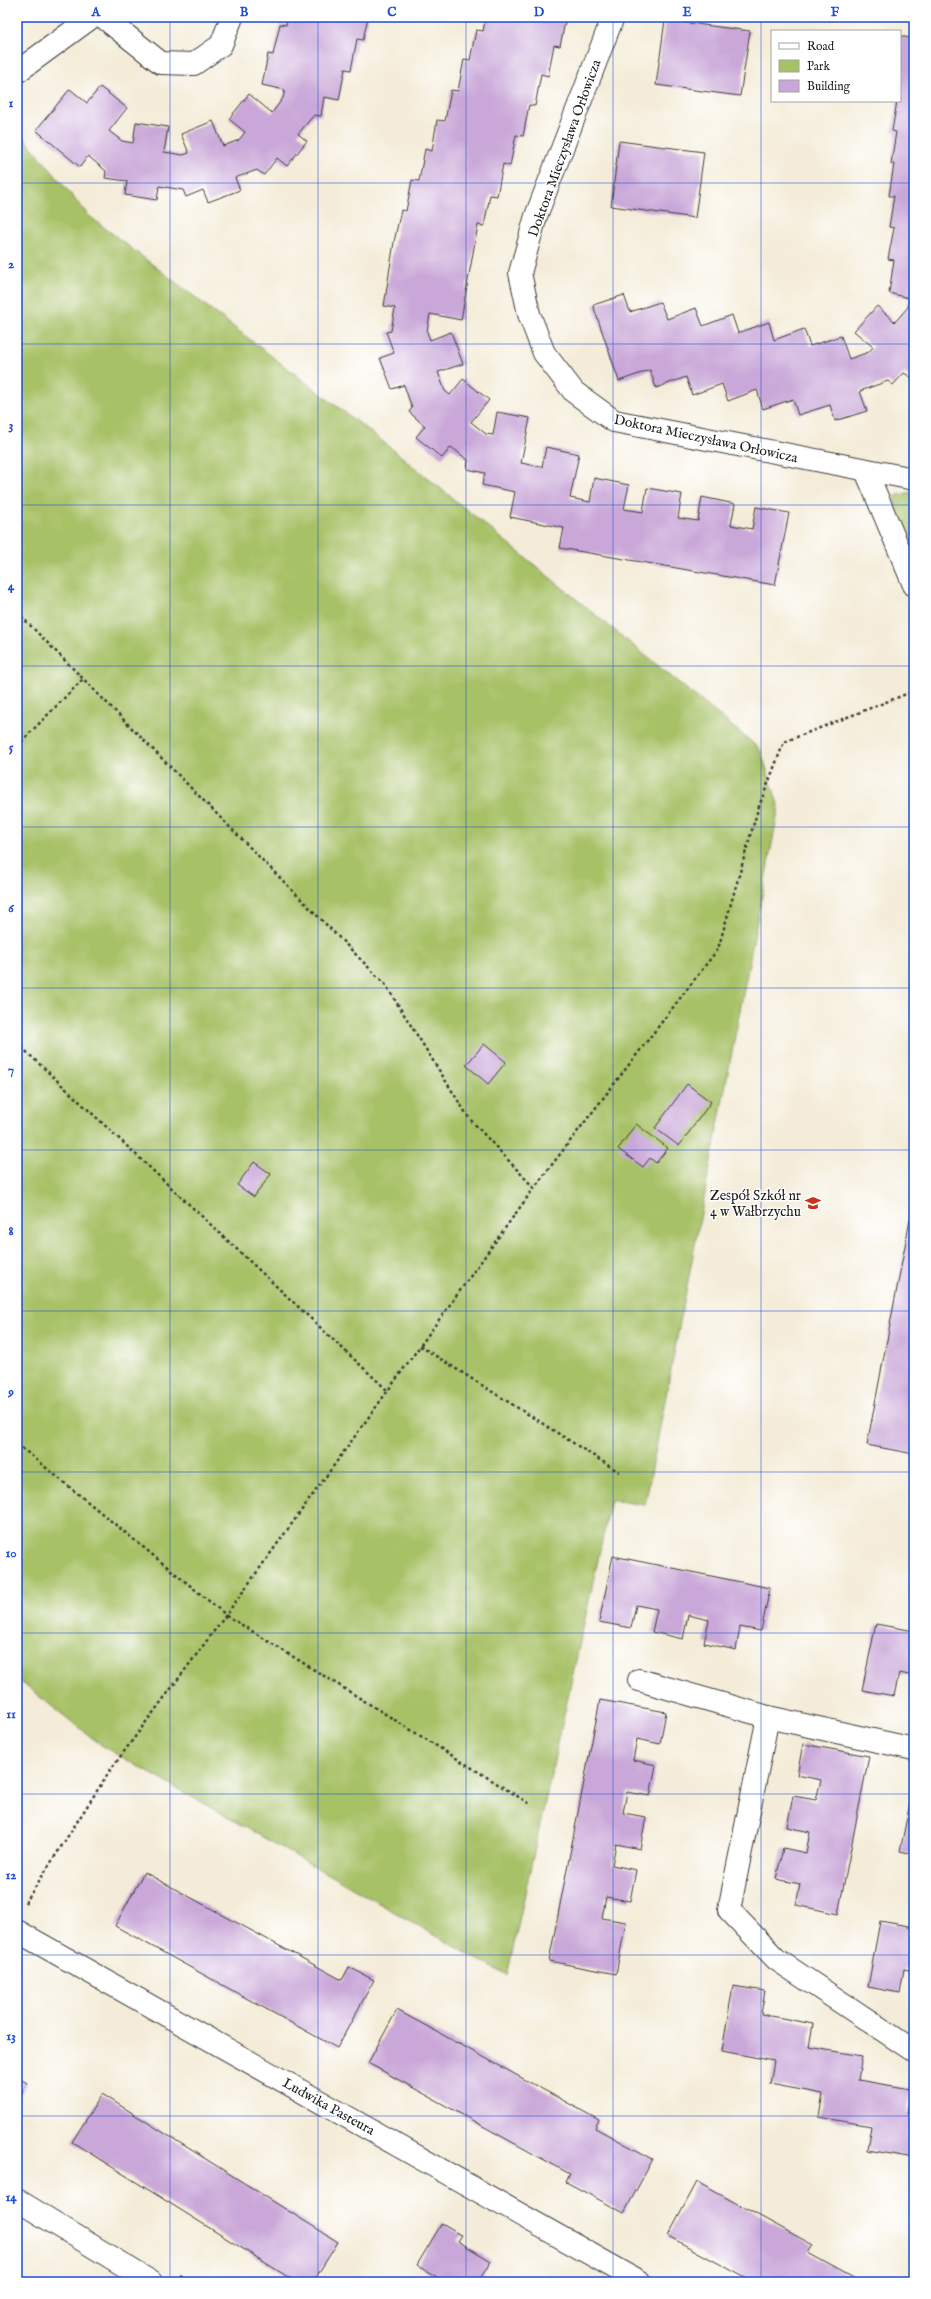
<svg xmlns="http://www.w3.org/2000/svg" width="931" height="2299" font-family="'IM FELL English',serif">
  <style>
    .green { fill: #a7c166; stroke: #626e41 }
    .building { fill: #c9a7d8 }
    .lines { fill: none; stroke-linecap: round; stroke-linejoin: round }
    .minor-casing { stroke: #3c3b38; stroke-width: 24 }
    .path { stroke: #3c3b38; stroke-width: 2.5; stroke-dasharray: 3 3; stroke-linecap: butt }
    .minor { stroke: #fff; stroke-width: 22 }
    .grid { fill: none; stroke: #1d4ed8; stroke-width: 1; stroke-opacity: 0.55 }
    .labels { text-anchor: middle; stroke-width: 3; stroke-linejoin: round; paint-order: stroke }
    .street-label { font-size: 14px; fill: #1c1c1c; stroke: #fff }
    .poi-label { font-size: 14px; fill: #1c1c1c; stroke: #fff; text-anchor: end }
    .neatline { fill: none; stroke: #1d4ed8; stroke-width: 1.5 }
    .grid-label { font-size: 13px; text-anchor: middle; font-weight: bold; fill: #1d4ed8 }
  </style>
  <rect width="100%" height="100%" fill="#fff"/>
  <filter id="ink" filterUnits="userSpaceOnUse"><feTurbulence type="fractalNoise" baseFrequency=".025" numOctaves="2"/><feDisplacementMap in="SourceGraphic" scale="8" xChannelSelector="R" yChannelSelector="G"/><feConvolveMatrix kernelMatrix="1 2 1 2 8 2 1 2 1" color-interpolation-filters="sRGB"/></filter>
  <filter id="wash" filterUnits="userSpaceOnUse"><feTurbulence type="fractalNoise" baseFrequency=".012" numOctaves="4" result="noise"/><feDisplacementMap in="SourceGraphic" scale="16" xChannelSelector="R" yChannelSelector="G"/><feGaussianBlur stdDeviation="0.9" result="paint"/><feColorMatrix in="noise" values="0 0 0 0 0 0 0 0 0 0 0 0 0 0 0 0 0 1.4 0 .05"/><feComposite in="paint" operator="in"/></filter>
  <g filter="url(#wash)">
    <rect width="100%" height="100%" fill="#f4ecd8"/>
    <g class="green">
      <polygon points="17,129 88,215 391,448 760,749 779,807 645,1505 611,1500 507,1976 104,1747 17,1679"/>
      <path d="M 911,492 L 914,493 L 914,558 C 906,539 890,516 896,496 Z"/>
    </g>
    <g id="blocks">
      <g class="building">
        <polygon points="287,17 368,17 363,40 357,39 351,70 345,69 339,100 324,97 321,116 314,115 298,134 307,141 287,166 277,158 264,175 257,170 235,178 240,190 208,202 203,190 186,197 183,190 159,186 157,200 125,195 127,181 105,178 106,171 88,156 80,167 36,130 70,89 87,103 100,87 127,108 109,131 122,141 133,143 136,122 168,127 164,152 183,155 189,153 181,134 213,121 223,146 239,140 245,132 229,119 249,94 272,113 283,98 285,90 262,85 268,54 273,55 280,24 286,25"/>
        <polygon points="486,17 566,17 560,46 554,45 548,76 541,74 535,106 529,105 523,136 516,135 510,166 503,164 497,196 490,195 484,226 478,225 461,320 430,314 427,332 430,340 451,332 463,364 438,372 445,391 450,395 463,379 489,400 471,422 486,434 493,435 497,412 530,418 521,463 542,467 546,447 579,454 570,498 590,502 594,478 629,485 624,509 643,512 647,488 682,494 678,518 698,521 702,497 735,504 731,525 752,529 756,507 789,513 775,585 560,548 564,528 510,517 515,492 482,485 485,473 467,469 468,460 451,447 442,458 416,437 425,426 409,412 412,408 404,385 392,389 380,358 394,353 386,332 391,331 395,308 384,306 394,242 401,210 406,211 412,180 419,181 425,149 432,151 437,120 445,121 451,90 458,91 464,59 470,60 476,30 483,31"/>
        <polygon points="665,20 750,31 740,96 656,85"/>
        <polygon points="900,36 914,39 914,379 904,373 893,385 888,381 860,391 867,411 835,421 830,405 798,415 793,399 763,409 757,390 728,401 722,384 692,395 686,377 656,388 650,370 619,381 593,305 624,295 630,312 660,302 667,319 696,308 703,326 732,315 738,333 769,322 774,340 804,329 810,346 841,336 849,359 869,352 873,347 854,331 877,306 895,322 908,307 909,298 889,293 894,260 888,259 894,228 889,227 894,196 889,196 894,164 891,164 896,132 892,131 897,101 900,101"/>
        <polygon points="619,141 704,152 695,218 611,206"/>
        <polygon points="484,1044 506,1062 488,1084 466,1065"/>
        <polygon points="687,1084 711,1102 679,1146 655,1128"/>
        <polygon points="636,1124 668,1148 656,1163 650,1158 643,1167 618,1149"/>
        <polygon points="254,1162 271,1174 254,1197 237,1185"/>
        <polygon points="913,1204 914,1204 914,1454 867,1445"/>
        <polygon points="613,1556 770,1588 761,1631 740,1627 736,1650 704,1643 709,1620 688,1615 683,1639 652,1632 657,1609 636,1605 631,1628 599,1622"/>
        <polygon points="876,1624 914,1631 914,1676 899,1673 894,1696 862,1690"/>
        <polygon points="600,1700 666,1712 660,1744 637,1739 633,1760 656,1765 650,1796 627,1792 623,1813 646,1817 640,1849 616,1844 612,1865 636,1870 630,1901 606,1897 602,1918 626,1922 616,1974 549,1961"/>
        <polygon points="803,1744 869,1756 838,1914 796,1905 800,1884 776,1879 783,1848 806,1853 810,1832 787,1827 793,1796 816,1800 821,1780 797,1775"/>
        <polygon points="913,1789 914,1789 914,1854 900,1851"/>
        <polygon points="144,1872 342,1980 349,1967 374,1980 337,2048 115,1926"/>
        <polygon points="880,1921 914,1927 914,1971 904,1969 900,1993 868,1987"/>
        <polygon points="733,1986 765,1991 761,2014 813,2024 809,2047 862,2056 858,2080 911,2089 907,2113 914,2114 914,2158 867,2150 871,2126 819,2117 823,2094 770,2084 774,2061 722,2051"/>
        <polygon points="397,2010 599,2120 595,2128 653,2159 624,2213 566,2182 570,2174 368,2063"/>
        <polygon points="17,2077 27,2083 17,2101"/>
        <polygon points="102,2094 338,2242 313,2282 296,2282 72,2142"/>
        <polygon points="697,2182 813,2245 808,2253 861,2282 753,2282 668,2236"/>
        <polygon points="442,2223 462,2235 458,2241 491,2261 478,2282 445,2282 417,2265"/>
      </g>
    </g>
  </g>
  <g filter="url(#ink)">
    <use href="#blocks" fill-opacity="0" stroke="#3c3b38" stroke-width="1"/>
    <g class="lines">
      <defs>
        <g id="minor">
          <polyline points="103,17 161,63 194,64 221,45 232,17"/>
          <polyline points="613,17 536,216 520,273 529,314 544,353 574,392 614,421 914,479"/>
          <polyline points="17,72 92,17"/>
          <polyline points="866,471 914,585"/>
          <polyline points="639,1680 768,1717 914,1749"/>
          <polyline points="768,1717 729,1910 776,1959 914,2051"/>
          <polyline points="17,1931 640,2282"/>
          <polyline points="17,2200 151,2282"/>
        </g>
      </defs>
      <use href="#minor" class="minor-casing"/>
      <g class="path">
        <polyline points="17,612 385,984 469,1118 534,1188"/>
        <polyline points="17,746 83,679"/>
        <polyline points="17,1043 388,1391"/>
        <polyline points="420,1346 619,1472"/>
        <polyline points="17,1444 226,1615 530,1804"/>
        <polyline points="25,1903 111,1769 226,1615 534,1188 718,949 758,809 784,742 914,691"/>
        <polyline points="180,2275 191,2282"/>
      </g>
      <use href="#minor" class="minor"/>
    </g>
  </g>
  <path class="grid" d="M 170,17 L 170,2282M 318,17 L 318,2282M 466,17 L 466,2282M 613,17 L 613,2282M 761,17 L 761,2282M 17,183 L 914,183M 17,344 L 914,344M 17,505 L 914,505M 17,666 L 914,666M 17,827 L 914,827M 17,988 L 914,988M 17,1150 L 914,1150M 17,1311 L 914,1311M 17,1472 L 914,1472M 17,1633 L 914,1633M 17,1794 L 914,1794M 17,1955 L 914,1955M 17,2116 L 914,2116"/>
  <defs>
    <symbol id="school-bare" viewBox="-9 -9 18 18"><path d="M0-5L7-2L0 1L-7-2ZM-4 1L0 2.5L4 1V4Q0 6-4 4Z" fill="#c8321e" stroke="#fff" stroke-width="2.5" paint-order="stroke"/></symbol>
  </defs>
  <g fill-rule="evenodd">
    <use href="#school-bare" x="802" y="1192" width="22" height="22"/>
  </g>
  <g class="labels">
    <g class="street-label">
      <text transform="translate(564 148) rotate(-70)" y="5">Doktora Mieczysława Orłowicza</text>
      <text transform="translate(706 438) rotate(12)" y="5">Doktora Mieczysława Orłowicza</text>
      <text transform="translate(329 2106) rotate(29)" y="5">Ludwika Pasteura</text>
    </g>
    <g class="poi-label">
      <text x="801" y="1200">Zespół Szkół nr<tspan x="801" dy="16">4 w Wałbrzychu</tspan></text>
    </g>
  </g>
  <rect width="931" height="2299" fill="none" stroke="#fff" stroke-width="44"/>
  <rect x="771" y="30" width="130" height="72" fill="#ffffff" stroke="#a4a4a4"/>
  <rect x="779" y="43" width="20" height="6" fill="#ffffff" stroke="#a4a4a4"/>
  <text x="807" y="50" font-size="12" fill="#1c1c1c">Road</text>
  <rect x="779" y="60" width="20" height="12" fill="#a7c166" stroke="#a4a4a4"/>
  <text x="807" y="70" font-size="12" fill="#1c1c1c">Park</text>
  <rect x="779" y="80" width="20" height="12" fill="#c9a7d8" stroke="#a4a4a4"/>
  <text x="807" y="90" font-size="12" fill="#1c1c1c">Building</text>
  <rect x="22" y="22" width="887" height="2255" class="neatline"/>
  <g class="grid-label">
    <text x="96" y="16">A</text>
    <text x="244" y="16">B</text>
    <text x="392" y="16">C</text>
    <text x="539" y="16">D</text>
    <text x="687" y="16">E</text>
    <text x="835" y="16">F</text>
    <text x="11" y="107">1</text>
    <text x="11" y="268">2</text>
    <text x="11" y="429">3</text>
    <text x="11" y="590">4</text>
    <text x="11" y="751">5</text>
    <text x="11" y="912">6</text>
    <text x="11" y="1074">7</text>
    <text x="11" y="1235">8</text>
    <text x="11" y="1396">9</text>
    <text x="11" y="1557">10</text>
    <text x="11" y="1718">11</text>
    <text x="11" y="1879">12</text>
    <text x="11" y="2040">13</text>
    <text x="11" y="2201">14</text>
  </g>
</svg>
